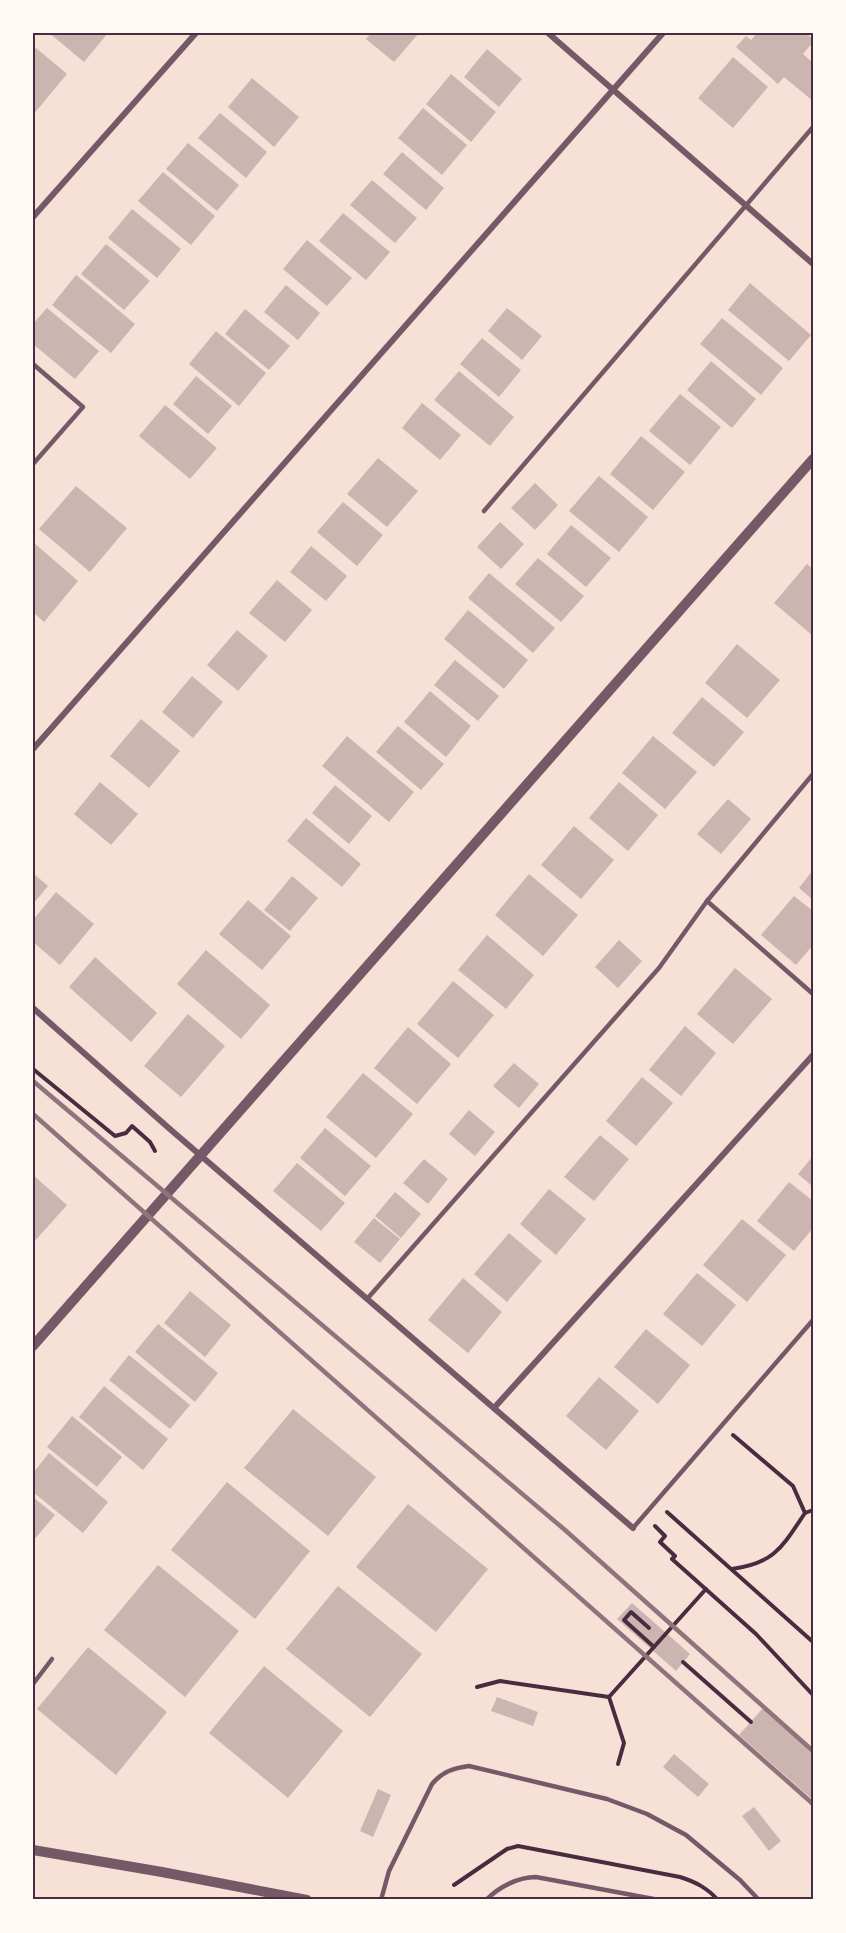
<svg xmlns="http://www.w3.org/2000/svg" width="846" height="1933" font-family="'Asap Condensed',sans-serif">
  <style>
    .building { fill: #ccb4b1 }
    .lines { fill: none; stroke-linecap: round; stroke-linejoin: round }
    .path { stroke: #4a2c40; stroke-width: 4 }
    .service { stroke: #755966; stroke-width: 4.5 }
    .minor { stroke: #755966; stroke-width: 6 }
    .tertiary { stroke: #755966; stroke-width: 10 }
    .rail { stroke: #8f747c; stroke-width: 4.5 }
    .neatline { fill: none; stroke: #4a2c40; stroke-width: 2 }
  </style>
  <rect width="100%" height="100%" fill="#f7e1d7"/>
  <g class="building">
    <polygon points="49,33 108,33 84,62"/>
    <polygon points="371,33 419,33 394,62 366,39"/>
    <polygon points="757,33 806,33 813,39 813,42 803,54 813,63 813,101 784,77 778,84 736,47 746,36 751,40"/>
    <polygon points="36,48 67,74 33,115 33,52"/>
    <polygon points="487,49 522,79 499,107 464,77"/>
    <polygon points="733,57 768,87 733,128 698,98"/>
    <polygon points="451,74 496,112 471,142 426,104"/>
    <polygon points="252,78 299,117 274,147 228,107"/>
    <polygon points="423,108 467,145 442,175 398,138"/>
    <polygon points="220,113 267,152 246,178 198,138"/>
    <polygon points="188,143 239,185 217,211 166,169"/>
    <polygon points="402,152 444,188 426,210 383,174"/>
    <polygon points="163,172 215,216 191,245 138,201"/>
    <polygon points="372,180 417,218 395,243 350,205"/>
    <polygon points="132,209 181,249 157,278 108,238"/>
    <polygon points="343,213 390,252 366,280 319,241"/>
    <polygon points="307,240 352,278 327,306 283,269"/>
    <polygon points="106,244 150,281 124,310 81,274"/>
    <polygon points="76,275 135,324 111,353 52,305"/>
    <polygon points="750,283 811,335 789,361 728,310"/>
    <polygon points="286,285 320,313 298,340 264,312"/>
    <polygon points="47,308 99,351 75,379 33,344 33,324"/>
    <polygon points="507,308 542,336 522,360 488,331"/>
    <polygon points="245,309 290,346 269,370 225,334"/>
    <polygon points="722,318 783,368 761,395 700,344"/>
    <polygon points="216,331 266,373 239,406 189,364"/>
    <polygon points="482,338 521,370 499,397 460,364"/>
    <polygon points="711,361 756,399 732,428 687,390"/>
    <polygon points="459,371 514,417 490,446 434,400"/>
    <polygon points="196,376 232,406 208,434 173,404"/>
    <polygon points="680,394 721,427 690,465 649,431"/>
    <polygon points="422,403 461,435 440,460 402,428"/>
    <polygon points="165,405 217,448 190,479 139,436"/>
    <polygon points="641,436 685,472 653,510 610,474"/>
    <polygon points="378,458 418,491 387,527 347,494"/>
    <polygon points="599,476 648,517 619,552 569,511"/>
    <polygon points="535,483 558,505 535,530 511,508"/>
    <polygon points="76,486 127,528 90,572 39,529"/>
    <polygon points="343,502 383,535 357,566 317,532"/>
    <polygon points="500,522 524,544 501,569 477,547"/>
    <polygon points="571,525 611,558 586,587 547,554"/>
    <polygon points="33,542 78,581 44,622 33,612"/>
    <polygon points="311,546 347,576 326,601 290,572"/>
    <polygon points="538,558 584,596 561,622 515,584"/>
    <polygon points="807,564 813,569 813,636 774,603"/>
    <polygon points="489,573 555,628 533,653 468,598"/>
    <polygon points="277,580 312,610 285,642 249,613"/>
    <polygon points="468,610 528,660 504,689 444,639"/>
    <polygon points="237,630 268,656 238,691 207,665"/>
    <polygon points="737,644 780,680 747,718 705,683"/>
    <polygon points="455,660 499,696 478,721 434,685"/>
    <polygon points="192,676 223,702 193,738 162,712"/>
    <polygon points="430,691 471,726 446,757 404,722"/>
    <polygon points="702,697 744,732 714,767 672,733"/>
    <polygon points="141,719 180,751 149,788 110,756"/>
    <polygon points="398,726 444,764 421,790 376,752"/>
    <polygon points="347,736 414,792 389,822 322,766"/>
    <polygon points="653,736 697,772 665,809 622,773"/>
    <polygon points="100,782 138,814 111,845 74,814"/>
    <polygon points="619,782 658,815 628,851 589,818"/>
    <polygon points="335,785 372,816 349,844 312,813"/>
    <polygon points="728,799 751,819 721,854 697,834"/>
    <polygon points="306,818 361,864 342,887 287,841"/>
    <polygon points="574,826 614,860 581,899 541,865"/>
    <polygon points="813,870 813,900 799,888"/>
    <polygon points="33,873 48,886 33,904"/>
    <polygon points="529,874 578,915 543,956 495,915"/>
    <polygon points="292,876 318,898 290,931 264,910"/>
    <polygon points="56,892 94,924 60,965 33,942 33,920"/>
    <polygon points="794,896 813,911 813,945 796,965 761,935"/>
    <polygon points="248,900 291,936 262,970 219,934"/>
    <polygon points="487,935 534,975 506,1009 458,970"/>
    <polygon points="619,940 642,961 618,988 595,967"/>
    <polygon points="206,950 270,1005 241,1039 177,984"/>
    <polygon points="95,957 157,1013 131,1042 69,987"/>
    <polygon points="735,968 772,999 733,1044 697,1014"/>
    <polygon points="453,981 494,1015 458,1058 417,1024"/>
    <polygon points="188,1014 225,1046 181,1097 144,1066"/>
    <polygon points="685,1026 716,1053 681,1096 649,1070"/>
    <polygon points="408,1027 451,1064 417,1104 374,1068"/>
    <polygon points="514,1063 539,1084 519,1108 493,1086"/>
    <polygon points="363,1073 413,1114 376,1158 326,1117"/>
    <polygon points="642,1077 673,1103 636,1146 606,1121"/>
    <polygon points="469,1110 495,1132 475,1156 449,1134"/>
    <polygon points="325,1128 371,1166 345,1196 300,1158"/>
    <polygon points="600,1135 629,1159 594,1201 564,1177"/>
    <polygon points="813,1156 813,1187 798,1174"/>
    <polygon points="424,1159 448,1179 428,1204 403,1183"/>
    <polygon points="297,1163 345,1203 321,1231 273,1191"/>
    <polygon points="33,1175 67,1205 33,1243"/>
    <polygon points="789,1182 813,1201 813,1228 794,1251 757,1221"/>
    <polygon points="549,1189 586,1219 556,1255 520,1224"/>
    <polygon points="395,1192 421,1214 401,1238 375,1216"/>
    <polygon points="374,1218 400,1239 380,1263 354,1242"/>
    <polygon points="742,1219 786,1255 747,1302 703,1265"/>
    <polygon points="509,1233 542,1261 507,1302 474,1274"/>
    <polygon points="697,1273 736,1305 702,1346 663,1314"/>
    <polygon points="463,1278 502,1312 468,1353 428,1320"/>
    <polygon points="190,1291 231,1325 205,1357 164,1323"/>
    <polygon points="158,1324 218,1373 195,1402 135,1352"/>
    <polygon points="646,1329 690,1365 658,1404 614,1367"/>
    <polygon points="129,1355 190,1405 170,1429 109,1380"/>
    <polygon points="599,1377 639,1411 606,1450 566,1416"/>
    <polygon points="104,1386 168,1439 143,1470 79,1417"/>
    <polygon points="293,1409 376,1477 328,1536 244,1468"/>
    <polygon points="72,1416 122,1457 97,1487 47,1447"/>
    <polygon points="49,1453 108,1502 83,1533 33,1492 33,1473"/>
    <polygon points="227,1482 310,1551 255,1619 171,1550"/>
    <polygon points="33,1497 55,1515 33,1541"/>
    <polygon points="408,1504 488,1569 436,1632 356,1567"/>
    <polygon points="158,1565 239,1631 185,1697 104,1630"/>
    <polygon points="338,1586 422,1654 370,1717 286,1649"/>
    <polygon points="632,1603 690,1654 676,1671 617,1619"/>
    <polygon points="88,1647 167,1712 116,1775 37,1709"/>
    <polygon points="264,1666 343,1731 288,1798 209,1733"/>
    <polygon points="497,1697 538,1712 533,1726 491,1711"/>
    <polygon points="763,1708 813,1753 813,1800 739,1735"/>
    <polygon points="674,1754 709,1784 698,1797 663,1767"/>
    <polygon points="378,1789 391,1795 373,1837 360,1831"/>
    <polygon points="754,1807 781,1841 769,1851 742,1816"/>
  </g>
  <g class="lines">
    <g class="path">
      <polyline points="33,1069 115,1136 126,1133 132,1126 150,1142 155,1151"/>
      <polyline points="667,1512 813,1642"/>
      <polyline points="805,1513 813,1510"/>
      <polyline points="655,1526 665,1536 660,1542 675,1556 672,1559 756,1634 813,1695"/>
      <path d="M 732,1569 C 775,1563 782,1547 805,1513 L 793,1486 L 733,1435"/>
      <polyline points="649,1628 631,1612 624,1620 654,1647"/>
      <polyline points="683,1662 751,1722"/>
      <polyline points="477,1687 500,1681 609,1697 706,1589"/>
      <polyline points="609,1697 624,1743 618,1764"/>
      <path d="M 454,1885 L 507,1849 L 518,1846 L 680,1877 C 696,1882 707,1888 718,1900"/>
    </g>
    <g class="service">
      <polyline points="33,364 83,407 33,464"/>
      <polyline points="484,511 813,127"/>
      <polyline points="707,901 813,994"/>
      <polyline points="367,1299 659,968 707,901 813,774"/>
      <polyline points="633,1528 813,1320"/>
      <polyline points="33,1684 52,1659"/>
      <path d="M 381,1900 L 389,1871 L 432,1784 C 442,1772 453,1768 469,1766 L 607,1799 L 647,1814 L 686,1835 L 740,1880 L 759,1900"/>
      <path d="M 486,1900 C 499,1887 518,1877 536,1877 L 659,1900"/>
    </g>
    <g class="minor">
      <polyline points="548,33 813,264"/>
      <polyline points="33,217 196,33"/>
      <polyline points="33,749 663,33"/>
      <polyline points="33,1008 171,1130 633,1528"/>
      <polyline points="494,1408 813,1055"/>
    </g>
    <g class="tertiary">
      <polyline points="33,1346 813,459"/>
      <polyline points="33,1850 162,1872 307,1900"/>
    </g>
    <g class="rail">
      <polyline points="33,1081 565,1530 813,1751"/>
      <polyline points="33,1114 813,1804"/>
    </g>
  </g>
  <rect width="846" height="1933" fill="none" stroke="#fffaf5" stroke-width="69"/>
  <rect x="34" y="34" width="778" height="1864" class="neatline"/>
</svg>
